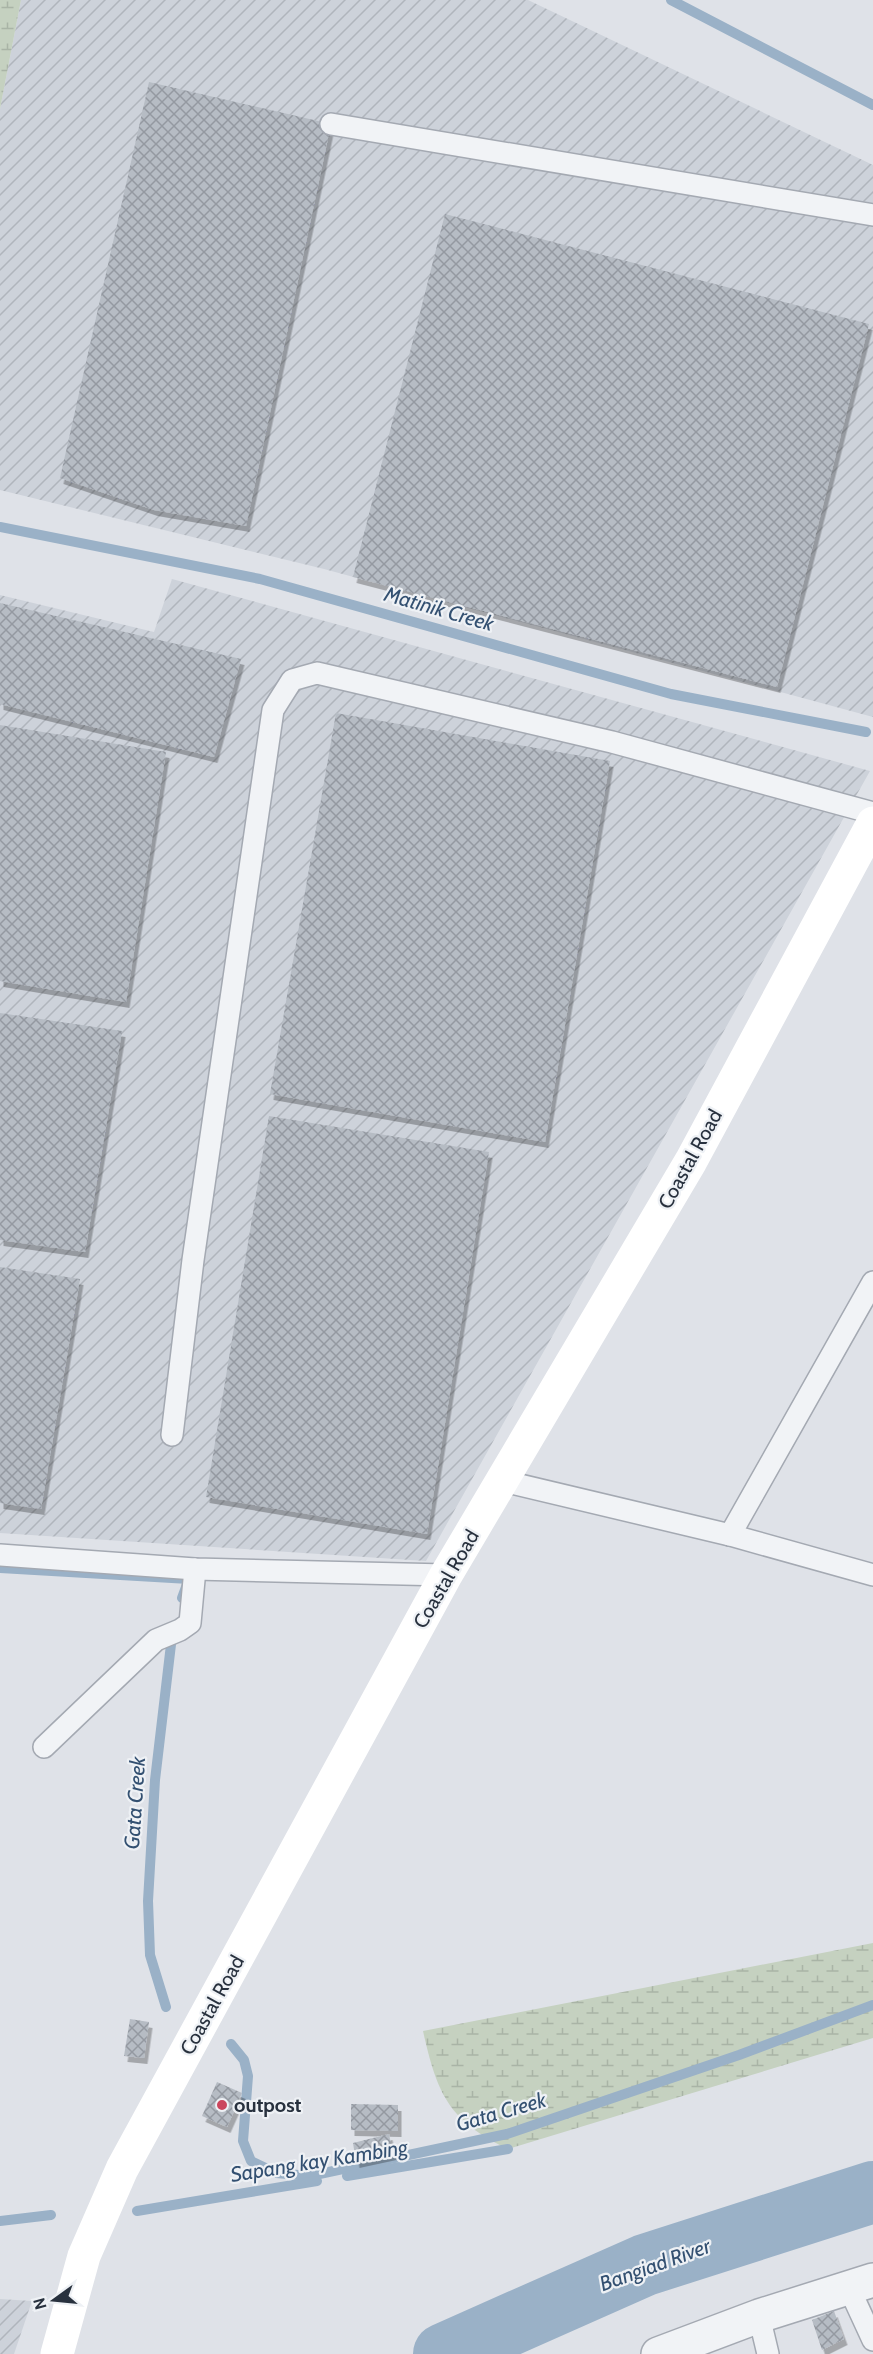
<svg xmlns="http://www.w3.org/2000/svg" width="873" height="2354" font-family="Cabin,sans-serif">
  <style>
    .industrial { fill: url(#industrial-furrows) }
    .wetland { fill: url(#wetland-marsh) }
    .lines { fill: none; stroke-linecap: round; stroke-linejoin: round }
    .stream { stroke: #9ab1c7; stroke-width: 10 }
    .river { stroke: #9ab1c7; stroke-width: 62 }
    .building { fill: url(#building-cross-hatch); filter: url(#shadow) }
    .lane-casing { stroke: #a4a9b2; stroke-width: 24 }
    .street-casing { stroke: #a4a9b2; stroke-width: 36 }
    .lane { stroke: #f1f3f6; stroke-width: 21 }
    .street { stroke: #f1f3f6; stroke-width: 33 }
    .secondary { stroke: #fff; stroke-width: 33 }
    .poi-dot { fill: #cb465d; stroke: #eef1f5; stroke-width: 2 }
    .labels { text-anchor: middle; stroke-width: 4.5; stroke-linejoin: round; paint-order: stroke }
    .street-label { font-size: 20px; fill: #28313e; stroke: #eef1f5 }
    .poi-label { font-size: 20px; font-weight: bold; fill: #28313e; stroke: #eef1f5; text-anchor: start }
    .water-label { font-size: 21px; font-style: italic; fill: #335071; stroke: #eef1f5 }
  </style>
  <defs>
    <pattern id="industrial-furrows" width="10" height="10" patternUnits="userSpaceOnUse" patternTransform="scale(1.5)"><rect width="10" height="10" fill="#cdd2da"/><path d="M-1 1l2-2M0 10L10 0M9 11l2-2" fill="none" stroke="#b0b5bc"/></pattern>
    <pattern id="wetland-marsh" width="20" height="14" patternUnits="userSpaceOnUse" patternTransform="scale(1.5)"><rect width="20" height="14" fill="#c5d1c0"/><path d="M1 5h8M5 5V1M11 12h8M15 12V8" fill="none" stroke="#a9b4a6"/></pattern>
    <pattern id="building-cross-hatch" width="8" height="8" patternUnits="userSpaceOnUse" patternTransform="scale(1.5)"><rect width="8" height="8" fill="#b6bcc4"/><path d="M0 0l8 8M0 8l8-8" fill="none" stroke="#9499a1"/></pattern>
    <filter id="shadow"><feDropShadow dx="3.5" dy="6" stdDeviation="0" flood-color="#0004"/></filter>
  </defs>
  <rect width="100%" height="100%" fill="#dfe2e8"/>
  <g class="industrial">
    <polygon points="21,0 528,0 873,165 873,717 324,569 0,490 0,109"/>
    <polygon points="172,579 870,771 426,1561 0,1533 0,595 154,632"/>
    <polygon points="0,2299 32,2301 14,2354 0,2354"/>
  </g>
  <g class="wetland">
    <polygon points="0,0 21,0 0,109"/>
    <path d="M 873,1943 L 873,2038 L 508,2149 C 448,2121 437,2093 423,2031 Z"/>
  </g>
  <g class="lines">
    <g class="stream">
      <polyline points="671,0 873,105"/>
      <polyline points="0,527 260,579 671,694 866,732"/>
      <polyline points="0,1568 189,1579 182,1598"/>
      <polyline points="166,2007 150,1955 148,1901 155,1780 172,1636"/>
      <polyline points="231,2044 244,2060 248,2076 243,2141 251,2161 276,2173 310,2176 507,2134 739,2055 873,2005"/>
      <polyline points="347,2176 508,2149"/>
      <polyline points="137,2211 317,2181"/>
      <polyline points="0,2221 51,2215"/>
    </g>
    <polyline class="river" points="444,2354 645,2265 873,2192"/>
  </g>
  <g class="building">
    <polygon points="149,82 331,124 246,526 154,510 60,478"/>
    <polygon points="445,214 869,324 777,687 353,577"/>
    <polygon points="0,603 241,659 214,757 0,704"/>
    <polygon points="336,713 610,761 545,1142 270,1094"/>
    <polygon points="0,725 166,752 126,1002 0,981"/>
    <polygon points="0,1013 122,1031 85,1252 0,1240"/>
    <polygon points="269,1116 489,1152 427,1534 206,1497"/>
    <polygon points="0,1267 80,1279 41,1509 0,1503"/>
    <polygon points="130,2019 149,2022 144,2058 124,2056"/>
    <polygon points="217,2082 242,2093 227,2127 202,2116"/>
    <polygon points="351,2104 398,2105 398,2131 351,2130"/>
    <polygon points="389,2134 393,2154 356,2162 353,2143"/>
    <polygon points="834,2311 844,2339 822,2350 812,2320"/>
  </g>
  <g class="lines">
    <defs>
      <g id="lane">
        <polyline points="331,124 873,215"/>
        <polyline points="172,1435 193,1260 273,710 292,680 317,673 612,742 873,813"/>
        <polyline points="503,1481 730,1535 873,1575"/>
        <polyline points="730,1535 873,1282"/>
        <polyline points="0,1555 195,1569 446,1575"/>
        <polyline points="44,1747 156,1640 180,1630 190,1623 195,1569"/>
        <polyline points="849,2288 873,2340"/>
        <polyline points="759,2316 768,2354"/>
      </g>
      <polyline id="street" points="658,2354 759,2316 873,2280"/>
    </defs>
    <use href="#lane" class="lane-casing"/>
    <use href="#street" class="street-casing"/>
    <use href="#lane" class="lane"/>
    <use href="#street" class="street"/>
    <polyline class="secondary" points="57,2354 84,2256 122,2169 446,1575 691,1161 873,823"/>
  </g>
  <circle class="poi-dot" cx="222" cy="2105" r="6"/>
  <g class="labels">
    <g class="street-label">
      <text transform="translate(690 1159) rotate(-61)" y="7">Coastal Road</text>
      <text transform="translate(446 1579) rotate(-60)" y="7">Coastal Road</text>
      <text transform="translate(212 2005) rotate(-61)" y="7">Coastal Road</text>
    </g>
    <g class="poi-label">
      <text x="234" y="2112">outpost</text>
    </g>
    <g class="water-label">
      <text transform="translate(439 609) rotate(16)" y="7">Matinik Creek</text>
      <text transform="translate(135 1803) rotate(-86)" y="7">Gata Creek</text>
      <text transform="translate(501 2112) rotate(-16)" y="7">Gata Creek</text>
      <text transform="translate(319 2161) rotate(-9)" y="7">Sapang kay Kambing</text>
      <text transform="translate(655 2265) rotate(-20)" y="7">Bangiad River</text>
    </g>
  </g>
  <g transform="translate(54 2300) rotate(255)" stroke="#eef1f5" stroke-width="4.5" paint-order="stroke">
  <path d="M0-4.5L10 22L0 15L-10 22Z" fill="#28313e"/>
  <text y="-9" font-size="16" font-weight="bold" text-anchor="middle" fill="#28313e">N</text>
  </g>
</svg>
